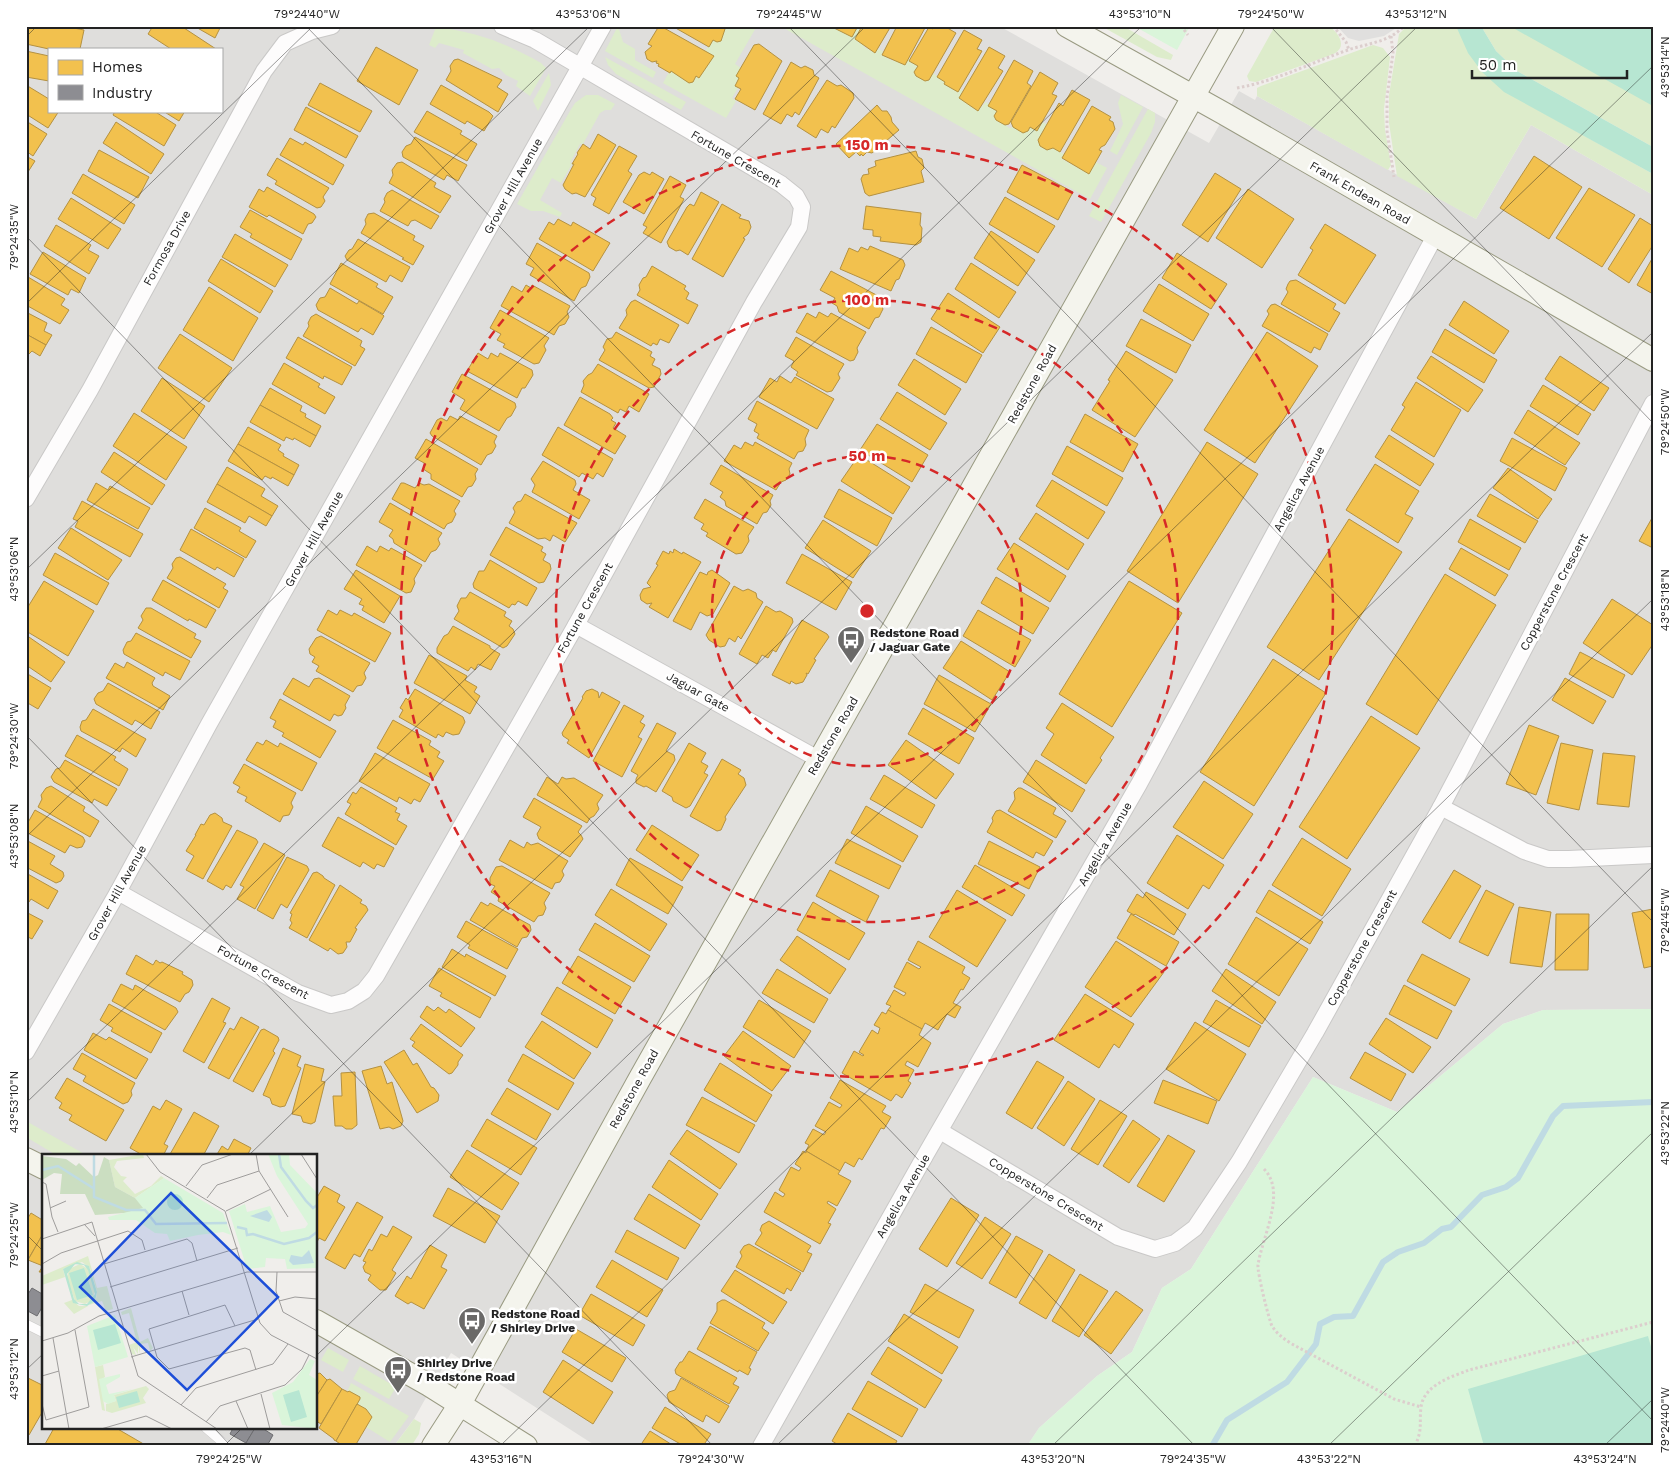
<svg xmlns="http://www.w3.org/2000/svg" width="1679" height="1472" font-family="'Work Sans',sans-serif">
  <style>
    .residential { fill: #dfdedc; fill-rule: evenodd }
    .grass { fill: #ddeccb }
    .park { fill: #daf5da }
    .pitch { fill: #b7e6d2 }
    .parking { fill: #e0dfde }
    .homes { fill: #f2c14e; stroke: #b49141 }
    .industry { fill: #8d8d92; stroke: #6d6d70 }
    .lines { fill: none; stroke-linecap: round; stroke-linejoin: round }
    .stream { stroke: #bfdbe3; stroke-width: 6 }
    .lane-casing { stroke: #c9c8c7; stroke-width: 10 }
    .street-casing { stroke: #c9c8c7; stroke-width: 18 }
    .secondary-casing { stroke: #999a82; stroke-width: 24 }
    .path { stroke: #dccecd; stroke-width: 3; stroke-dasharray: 2.5 2.5; stroke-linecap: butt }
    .lane { stroke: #fdfcfc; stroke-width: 9 }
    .street { stroke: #fdfcfc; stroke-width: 16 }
    .secondary { stroke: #f4f4ed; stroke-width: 22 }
    .ticks { fill: none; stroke: #222; stroke-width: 1; stroke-opacity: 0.45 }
    .ring { fill: none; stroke: #d62828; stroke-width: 2.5; stroke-dasharray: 9 6 }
    .labels { text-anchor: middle; stroke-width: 5; stroke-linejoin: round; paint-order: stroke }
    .street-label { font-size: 12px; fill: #222; stroke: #fff }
    .poi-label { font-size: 12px; font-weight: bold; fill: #222; stroke: #fff; text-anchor: start }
    .inset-river { fill: none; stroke: #bfdbe3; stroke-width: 2.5 }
    .inset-road { fill: none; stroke: #9e9c9b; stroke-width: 1 }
    .view { fill: #1d4ed8; fill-opacity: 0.15; stroke: #1d4ed8; stroke-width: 2.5 }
    .inset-edge { fill: none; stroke: #222; stroke-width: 2.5 }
    .centre { fill: #d62828; stroke: #fff; stroke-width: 2.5 }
    .ring-label { font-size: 15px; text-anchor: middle; font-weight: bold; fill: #d62828; stroke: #fff; stroke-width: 5; stroke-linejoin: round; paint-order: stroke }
    .neatline { fill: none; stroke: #222; stroke-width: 2 }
    .ticks-label { font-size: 12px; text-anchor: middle; fill: #222 }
  </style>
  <rect width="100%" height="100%" fill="#f0eeeb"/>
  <path class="residential" d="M 26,26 L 999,26 L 1209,143 L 1239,91 L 1255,100 L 1257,96 L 1476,219 L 1531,125 L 1653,195 L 1653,1009 L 1543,1010 L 1503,1024 L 1397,1112 L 1313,1077 L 1191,1269 L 1162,1288 L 1132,1352 L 1097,1376 L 1039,1428 L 1027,1446 L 596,1446 L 451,1353 L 414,1419 L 394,1446 L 26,1446 ZM 49,49 L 221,49 L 221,111 L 49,111 ZM 44,1156 L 316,1156 L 316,1428 L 44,1428 Z"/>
  <g class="grass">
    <polygon points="618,26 623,42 635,49 635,60 656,72 653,78 605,51"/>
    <polygon points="726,26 757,26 735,64 741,68 739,78 735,86 738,88 732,98 736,101 726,118 663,83 669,72 671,71 689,83 693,82 696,76 699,77 713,56 705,51 713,40 717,42 721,41"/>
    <polygon points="780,26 830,26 852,37 857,28 860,30 855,39 864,45 864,47 875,53 878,49 883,51 882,55 893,61 894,59 908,58 910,59 909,61 918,66 914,72 916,76 925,81 929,80 933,73 945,82 944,84 958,92 960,89 963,91 959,98 978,111 986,102 997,111 994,116 996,120 1006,125 1009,128 1013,127 1023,133 1028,131 1030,127 1037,131 1042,122 1047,124 1038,140 1040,146 1047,150 1053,148 1064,154 1062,159 1089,174 1096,162 1107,168 1090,199"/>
    <polygon points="1101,26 1123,26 1173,55 1171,60 1157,57"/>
    <path d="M 1275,26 C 1290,26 1313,24 1327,26 C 1334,28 1341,37 1341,44 C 1341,51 1334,54 1328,56 L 1256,82 L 1249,81 L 1247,76 Z"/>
    <polygon points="1407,26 1456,26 1504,91 1653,174 1653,195 1531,125 1476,219 1397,176 1389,123 1389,95 1399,34"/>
    <polygon points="1481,26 1653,26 1653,147 1517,71 1496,51"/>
    <path d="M 436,27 C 477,32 506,43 541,63 L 546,68 L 530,96 L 516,86 L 518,81 L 506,75 L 499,68 L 492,69 L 463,53 L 464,50 L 439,43 L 435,48 L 429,45 Z"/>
    <polygon points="1373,45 1383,48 1390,57 1384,109 1385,130 1391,165 1388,170 1257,96 1257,88 1261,86"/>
    <polygon points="605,57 686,102 681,110 616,74 608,65"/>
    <polygon points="549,73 551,85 538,111 533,101"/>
    <polygon points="586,95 598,95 615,104 611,110 605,110 600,113 583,144 580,144 570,163 572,164 561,183 552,178 540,200 562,213 560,217 543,211 531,211 517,204 570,111 575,103"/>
    <polygon points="1121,95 1143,107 1117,155 1110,151 1123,124 1118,103"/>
    <polygon points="1148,109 1155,113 1155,122 1151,133 1101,222 1089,216"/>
    <polygon points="26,1121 88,1156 58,1156 26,1137"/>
    <polygon points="328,1348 349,1360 343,1372 321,1360"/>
    <polygon points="360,1366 396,1387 389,1399 353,1379"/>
    <polygon points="351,1383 409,1416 390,1442 366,1427 372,1417 366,1409 357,1404 360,1397 349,1391 347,1392"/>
    <polygon points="414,1419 421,1423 419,1434 412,1445 394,1446"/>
  </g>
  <g class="park">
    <polygon points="1134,26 1190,26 1177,50"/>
    <polygon points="1653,1009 1653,1446 1027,1446 1039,1428 1097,1376 1132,1352 1162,1288 1191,1269 1313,1077 1397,1112 1503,1024 1543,1010"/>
  </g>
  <g class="pitch">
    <polygon points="1456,26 1481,26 1496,51 1517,71 1653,147 1653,174 1504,92 1482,72 1468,53"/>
    <polygon points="1517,26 1653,26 1653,106 1515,29"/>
    <polygon points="1648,1336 1653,1354 1653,1446 1484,1446 1468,1389"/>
  </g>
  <polygon class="parking" points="1337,26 1399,26 1384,36 1359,41 1348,38"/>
  <g class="homes">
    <polygon points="26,26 63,26 84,30 80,49 49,49 26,44"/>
    <polygon points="153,26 181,26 216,49 171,49 148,34"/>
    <polygon points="194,26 221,26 215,38"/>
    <polygon points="659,26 664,28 714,56 699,78 696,76 693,82 689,83 671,71 670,73 658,66 659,64 656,63 657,61 652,62 647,59 645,52 652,46 648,44"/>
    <polygon points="672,26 726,26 721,41 717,42 713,40 709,47"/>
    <polygon points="830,26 858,26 852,37"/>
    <polygon points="862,26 891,26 875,53 855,39"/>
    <polygon points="897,26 926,26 905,65 882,55"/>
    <polygon points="935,26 944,26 956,33 929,80 925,81 916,76 914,72 918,66 909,61 929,27 933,29"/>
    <polygon points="964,30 982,40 977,49 982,51 958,92 944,84 945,82 937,77"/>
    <polygon points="759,44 782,61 755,110 735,99 741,89 735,86 739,78 736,76 754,45"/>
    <polygon points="376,47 418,70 399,105 357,81"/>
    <polygon points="989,47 1005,56 998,68 1003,71 978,111 959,98"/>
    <polygon points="26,51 49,56 49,81 26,77"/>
    <polygon points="458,59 502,80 497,87 508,94 498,112 446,80 451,71 450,66 454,60"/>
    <polygon points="1014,60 1033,71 1027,83 1031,86 1009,124 1005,125 996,120 994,116 997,111 988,106"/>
    <polygon points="791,62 801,68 805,66 813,70 814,75 819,78 799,115 795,112 792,117 787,114 781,124 763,114"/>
    <polygon points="1040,72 1058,83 1052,94 1057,96 1037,131 1030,127 1028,131 1023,133 1013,127 1011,122"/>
    <polygon points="827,80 837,86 841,85 853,93 854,98 835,128 832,126 828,133 821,129 816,138 797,126"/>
    <polygon points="320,83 372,111 360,132 308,105"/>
    <polygon points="26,85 49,99 49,111 59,111 48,128 26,114"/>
    <polygon points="441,85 489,112 493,116 484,131 467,121 465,124 430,104"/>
    <polygon points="1072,90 1090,100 1060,152 1053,148 1047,150 1040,146 1038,140 1059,103 1063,106"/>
    <polygon points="877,105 882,111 887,111 891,117 892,122 899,130 872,153 867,152 863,156 861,154 860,156 856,152 849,158 836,144"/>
    <polygon points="1092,106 1111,117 1109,120 1113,122 1115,129 1105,145 1101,147 1099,150 1102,151 1089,174 1062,158"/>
    <polygon points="306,107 358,136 346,158 294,130"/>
    <polygon points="115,111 154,111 176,125 164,146 113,115"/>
    <polygon points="163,111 185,111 179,121"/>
    <polygon points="427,111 462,131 460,134 477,144 467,161 414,132"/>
    <polygon points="26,121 47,134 33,156 26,151"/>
    <polygon points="116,122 164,154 151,174 103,143"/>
    <polygon points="598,134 616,145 585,197 576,193 572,194 565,189 563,185 574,164 572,164 578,154 577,153 583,144 590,149"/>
    <polygon points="415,137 467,165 458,181 447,175 444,180 403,157 402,152 406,146 411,144"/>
    <polygon points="290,138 303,145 305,142 344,165 333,185 280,155"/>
    <polygon points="619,146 637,156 628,171 632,174 609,214 593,205 596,198 591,195"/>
    <polygon points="99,150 149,177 138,198 88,171"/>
    <polygon points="916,151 918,157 922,159 924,168 921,171 924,182 869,196 865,193 861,179 863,175 869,174 868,169 876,166 875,161"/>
    <polygon points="26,156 35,161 26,175"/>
    <polygon points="1534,156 1582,187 1549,239 1500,208"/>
    <polygon points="277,158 329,188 323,197 325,201 321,207 317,208 275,184 277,181 267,175"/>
    <polygon points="402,162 436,183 434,187 451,196 440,213 389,183 393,175 392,170 397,163"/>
    <polygon points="1022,165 1073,192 1058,220 1007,192"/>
    <polygon points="644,172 650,175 652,172 664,179 644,214 623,202 639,175"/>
    <polygon points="1215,173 1241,189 1208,242 1182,225"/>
    <polygon points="83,174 135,205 124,224 72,193"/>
    <polygon points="670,176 686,185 680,197 684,199 661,243 643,233 647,227 643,225"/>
    <polygon points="267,187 314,214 316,217 312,223 308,224 303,234 269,215 267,217 249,207 259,189 264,192"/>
    <polygon points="1589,188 1635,215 1602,267 1556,238"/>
    <polygon points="1248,189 1294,219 1262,268 1216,238"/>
    <polygon points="392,190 439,216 431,229 415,220 411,221 408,226 380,211 385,202 384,199 387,193"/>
    <polygon points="701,192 719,202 688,255 680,250 676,251 669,247 667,242 687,207 690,204 694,206"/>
    <polygon points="1005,197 1055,226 1038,253 989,224"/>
    <polygon points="71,198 121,229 108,249 58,219"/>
    <polygon points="722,204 741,215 739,218 749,221 751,227 748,234 743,238 745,239 723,277 692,259"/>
    <polygon points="866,206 921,213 920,225 922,228 921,242 916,245 880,241 881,237 873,236 873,230 863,229"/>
    <polygon points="250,210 302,239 291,260 250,237 252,234 240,227"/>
    <polygon points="374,213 415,236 413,240 424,246 413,265 402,259 404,258 361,233 366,224 365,220 368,214"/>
    <polygon points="1640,218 1653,226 1653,245 1629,283 1608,269"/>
    <polygon points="558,219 571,226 573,222 610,243 593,271 539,239 549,222 554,225"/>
    <polygon points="1325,224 1376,255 1345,304 1298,275 1313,250 1310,248"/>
    <polygon points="56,225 91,245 88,250 99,256 89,274 44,246"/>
    <polygon points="991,231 1035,260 1018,286 974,258"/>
    <polygon points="235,234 288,265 275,287 222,257"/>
    <polygon points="358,239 410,267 402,282 390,275 386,282 347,260 345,256 349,250 352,249"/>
    <polygon points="537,243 589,273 590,277 586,286 581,288 574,301 530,275 534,268 526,264"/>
    <polygon points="870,246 903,260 905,265 899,279 896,280 891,291 840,269 849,248 858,252 861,247 868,250"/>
    <polygon points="43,252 86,278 79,293 71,289 68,295 30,274"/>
    <polygon points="1177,253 1227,284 1211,309 1162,278"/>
    <polygon points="1653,257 1653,294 1637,285"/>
    <polygon points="221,259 273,291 260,313 208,281"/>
    <polygon points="341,263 378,284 376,287 393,297 383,314 330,284"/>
    <polygon points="971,263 1016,292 999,318 955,289"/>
    <polygon points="652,266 686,286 684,289 689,293 686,299 698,305 688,324 637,295 640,290 639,285 643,278 646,277"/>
    <polygon points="831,271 884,299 881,304 883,309 879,317 875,318 869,329 839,312 837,306 832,303 835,298 820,290"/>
    <polygon points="28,277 65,299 61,305 69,310 60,324 26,305 26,280"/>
    <polygon points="1296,280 1336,304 1333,309 1340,313 1329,332 1281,304 1288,292 1286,289 1288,284 1290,281"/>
    <polygon points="1159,284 1209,314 1193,341 1143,311"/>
    <polygon points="526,285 531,288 532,285 570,306 567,312 569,317 565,324 559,326 554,335 501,306 512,286 522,292"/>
    <polygon points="209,287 258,318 233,361 183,330"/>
    <polygon points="330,288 357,304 359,301 383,315 384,316 373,335 361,328 358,332 318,310 316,305 320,298 325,297"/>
    <polygon points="948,293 1000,327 983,353 931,319"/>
    <polygon points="635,300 679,325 669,343 660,339 657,345 653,343 651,346 619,328 627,315 626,310 631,302"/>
    <polygon points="1464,301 1509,331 1494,354 1449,325"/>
    <polygon points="1275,304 1328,334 1320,350 1314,347 1311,353 1262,326 1269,314 1267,311 1271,305"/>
    <polygon points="500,310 549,338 544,346 546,350 539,363 534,364 503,347 505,344 497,340 501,334 490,328"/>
    <polygon points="26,312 47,323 44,331 52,335 46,345 26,334"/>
    <polygon points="819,312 828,317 831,313 866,332 857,348 858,352 854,360 850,361 796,332 807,313 816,318"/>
    <polygon points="316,314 362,341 360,346 365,349 355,366 303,336 309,326 308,323 311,317"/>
    <polygon points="1141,319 1191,345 1176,373 1126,346"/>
    <polygon points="931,327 982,355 966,383 916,354"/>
    <polygon points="1445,329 1497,360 1484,383 1432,352"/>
    <polygon points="616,332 652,352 650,356 655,359 652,365 660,369 661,374 654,387 649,388 599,360 605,350 603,347 607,339 612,338"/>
    <polygon points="1267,332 1318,366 1255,463 1204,430"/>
    <polygon points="26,334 46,345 40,356 32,351 26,357"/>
    <polygon points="180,334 232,368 209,402 158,368"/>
    <polygon points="298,337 352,367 342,385 324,376 323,379 286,358"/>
    <polygon points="796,337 844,364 838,374 840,378 832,391 827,392 796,375 798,372 791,367 794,361 785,356"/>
    <polygon points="1126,351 1173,380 1135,437 1092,410 1110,381 1108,380"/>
    <polygon points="478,353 488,359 491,353 498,357 500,353 532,370 533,375 525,388 522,388 517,398 467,371"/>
    <polygon points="1431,356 1483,390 1468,412 1417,378"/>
    <polygon points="1560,356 1609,388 1594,411 1545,379"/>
    <polygon points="914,359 961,389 945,415 898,385"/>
    <polygon points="284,363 320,384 318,387 335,397 325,414 272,384"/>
    <polygon points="598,364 649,394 639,412 629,406 626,412 620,409 618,413 581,392 584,385 583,381 588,375 592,373"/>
    <polygon points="462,374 515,403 516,407 511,416 507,418 499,431 460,409 465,400 452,392"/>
    <polygon points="780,376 791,383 795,377 834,399 817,429 759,397 770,378 777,382"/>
    <polygon points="162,378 205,406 184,439 141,411"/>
    <polygon points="1416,382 1461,410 1434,457 1391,430 1405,407 1402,405"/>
    <polygon points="1543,385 1591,414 1578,435 1530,406"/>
    <polygon points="270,388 302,406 300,411 306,414 305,417 321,426 316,436 260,405"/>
    <polygon points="897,392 947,423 930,450 880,419"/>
    <polygon points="580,397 610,414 613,418 611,420 616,423 613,428 626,436 615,454 564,425"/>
    <polygon points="757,401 809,430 805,439 806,445 803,451 798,452 794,459 757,438 759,434 754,431 757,424 748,419"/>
    <polygon points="260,405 316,436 310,447 294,438 293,440 286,437 284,441 250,422"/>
    <polygon points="1528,410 1580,443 1565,465 1514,433"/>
    <polygon points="134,413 187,447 166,480 113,446"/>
    <polygon points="1085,414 1138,444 1123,472 1070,442"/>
    <polygon points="450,416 458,420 460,416 497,436 494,442 496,446 492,453 487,455 481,465 432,436 430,433 437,420 441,418 447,421"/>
    <polygon points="877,424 928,455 912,482 860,450"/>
    <polygon points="248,427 281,445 278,450 284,454 283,456 299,465 294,475 238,444"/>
    <polygon points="558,427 613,459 603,477 597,473 593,479 582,473 579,477 542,455"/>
    <polygon points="1389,435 1434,464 1420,486 1375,457"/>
    <polygon points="1512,438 1567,468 1555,491 1500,461"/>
    <polygon points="426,439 478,469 475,474 476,479 472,486 468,487 462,497 431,479 431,474 423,469 426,464 415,458"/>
    <polygon points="745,442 753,446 755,442 792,463 789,469 790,474 786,480 781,482 776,490 724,461 734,445 741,449"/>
    <polygon points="1207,442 1258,474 1178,603 1127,571"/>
    <polygon points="238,444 294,475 288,486 272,477 271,479 265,476 262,480 228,461"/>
    <polygon points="1067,446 1123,478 1107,506 1052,474"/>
    <polygon points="114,452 165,485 152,505 101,472"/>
    <polygon points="859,455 910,487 893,514 841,481"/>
    <polygon points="543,461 575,480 576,484 573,490 590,500 579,519 532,492 535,485 531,479"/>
    <polygon points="1375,464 1419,491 1405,514 1413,518 1398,543 1346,510"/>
    <polygon points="721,465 773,495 770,501 771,505 767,512 763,513 757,524 726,506 725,501 720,497 723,492 710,484"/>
    <polygon points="227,467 265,489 261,496 278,506 272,516 217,484"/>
    <polygon points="1508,468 1552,499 1538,519 1493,488"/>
    <polygon points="1052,480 1105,512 1088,539 1036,506"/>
    <polygon points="96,483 108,490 110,486 150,508 138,529 87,500"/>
    <polygon points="401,483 404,483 415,488 419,483 424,485 429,484 460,501 454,511 456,514 452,522 447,524 444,529 392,499"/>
    <polygon points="217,484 272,516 266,526 249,516 245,523 207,502"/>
    <polygon points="839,489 892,518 877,546 824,517"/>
    <polygon points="525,494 577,523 565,542 553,535 550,541 545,538 538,539 509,523 515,512 513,508 517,502 521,501"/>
    <polygon points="1490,494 1538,521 1525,543 1477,516"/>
    <polygon points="705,499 754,527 748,536 749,541 742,553 736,554 706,536 708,533 701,529 704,524 694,518"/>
    <polygon points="82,501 143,534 130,557 75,527 78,521 73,519"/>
    <polygon points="390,503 442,533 438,539 440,544 436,550 431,552 425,562 394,543 393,539 389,536 393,530 379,522"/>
    <polygon points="205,508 241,528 239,531 256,541 246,558 194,528"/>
    <polygon points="1036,513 1084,544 1068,570 1019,539"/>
    <polygon points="1652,518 1653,518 1653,548 1639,541"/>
    <polygon points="1349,519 1402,552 1319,680 1267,647"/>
    <polygon points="1470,519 1521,548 1509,570 1458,542"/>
    <polygon points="823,520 871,551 853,578 805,548"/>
    <polygon points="506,527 543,547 541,551 546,554 543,560 550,564 551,569 544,582 539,583 490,555"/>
    <polygon points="71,528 122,560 108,580 58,548"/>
    <polygon points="191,529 244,559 234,577 217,567 215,570 180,550"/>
    <polygon points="1014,543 1066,576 1050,602 997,569"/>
    <polygon points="367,546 377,552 380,546 389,551 391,548 422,565 414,579 415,583 411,592 406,593 356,565"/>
    <polygon points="1461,548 1508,575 1495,596 1449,569"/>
    <polygon points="674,549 682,554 683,552 701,562 668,618 649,607 652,603 647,604 641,600 640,595 643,589 651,587 647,583 658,565 656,564 663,551 669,554 670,551 673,553"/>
    <polygon points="55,553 109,583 97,605 43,575"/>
    <polygon points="802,554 852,582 836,610 786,583"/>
    <polygon points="180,557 226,584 223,588 228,591 219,608 167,578 173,568 172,564 176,558"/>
    <polygon points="490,560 537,588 527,606 518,601 515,605 512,604 509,608 474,588 473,584 479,571 484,571"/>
    <polygon points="356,570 400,596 384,623 362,610 364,606 359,604 362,599 344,589"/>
    <polygon points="712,570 730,583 713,614 707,616 700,612 691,630 673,621 700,572 707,575 708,572"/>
    <polygon points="1445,574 1496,605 1417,735 1366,704"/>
    <polygon points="996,577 1049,608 1033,634 981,603"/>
    <polygon points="163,580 216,610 206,628 189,619 188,621 152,600"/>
    <polygon points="44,581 94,611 68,656 26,631 26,610"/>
    <polygon points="1129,581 1182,613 1112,727 1059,694"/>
    <polygon points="734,586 743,591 748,589 756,593 757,598 763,602 741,639 738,636 735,642 729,638 725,646 720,647 709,640 706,635"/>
    <polygon points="470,592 506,612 504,616 512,621 509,626 513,629 515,634 507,646 503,648 454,619 459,611 457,606 461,598 466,598"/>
    <polygon points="1612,599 1653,625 1653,644 1632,675 1583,643"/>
    <polygon points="766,606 776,612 780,611 792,618 793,622 776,652 773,650 768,658 762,655 757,664 739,654"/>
    <polygon points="146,608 151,608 196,634 194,638 201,641 191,658 138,628 143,620 141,616"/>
    <polygon points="328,610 337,615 340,610 352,616 354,613 391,633 375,662 317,630"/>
    <polygon points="978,610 1031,640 1015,667 963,636"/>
    <polygon points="802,620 827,634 829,637 814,659 816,660 808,674 806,673 807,675 803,682 796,684 791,681 790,684 772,675"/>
    <polygon points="453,626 490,646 490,648 500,654 491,670 478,664 475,670 471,667 468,671 437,653 437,648 444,636 448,634"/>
    <polygon points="136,633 190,661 180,680 165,672 163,676 124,654 123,650 127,642 131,641"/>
    <polygon points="26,635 65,662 51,682 26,665"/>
    <polygon points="321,636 370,663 364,673 366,678 362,685 357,686 353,692 316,671 319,666 312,662 315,657 310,654 309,649 316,638"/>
    <polygon points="961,641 1010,672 992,700 943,668"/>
    <polygon points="1580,652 1625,675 1613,698 1569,674"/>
    <polygon points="429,655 467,676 465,680 477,687 474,692 480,696 470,714 414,683"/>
    <polygon points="1273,659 1326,693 1254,806 1200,772"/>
    <polygon points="127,662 155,678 152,683 153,686 170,696 163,710 106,678 115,663 124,668"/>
    <polygon points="26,673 51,688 38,709 26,702"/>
    <polygon points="939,675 991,704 975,732 924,704"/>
    <polygon points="293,678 309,687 314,679 319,678 350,696 345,705 346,708 342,715 338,716 334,714 330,721 283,694"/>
    <polygon points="1565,678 1606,701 1593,724 1552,700"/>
    <polygon points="108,683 160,712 151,729 135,720 132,725 96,704 94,699 98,693 103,691"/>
    <polygon points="415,689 463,717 465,722 459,734 453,735 446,732 443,737 438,734 436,738 399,717 403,710 400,708 406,698 408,700"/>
    <polygon points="592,689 598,692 599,698 602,692 620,702 589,758 567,743 569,740 563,736 562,733 583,698 582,697 586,691"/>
    <polygon points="280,699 336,731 320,758 282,736 284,733 273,727 276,721 270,718"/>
    <polygon points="1062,703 1114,737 1100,758 1102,760 1086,784 1041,755 1054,734 1046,728"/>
    <polygon points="624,705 644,716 640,722 645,725 638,737 642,739 622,777 593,761"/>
    <polygon points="923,708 974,738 959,764 908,734"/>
    <polygon points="93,709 146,739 136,757 122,748 120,752 81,731 80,727 82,721 86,720"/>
    <polygon points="1371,716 1420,748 1347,859 1299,827"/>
    <polygon points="393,720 431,741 429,745 440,752 437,757 444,761 433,779 377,748"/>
    <polygon points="657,723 676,733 666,751 674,755 675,760 656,792 646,786 644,787 636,783 636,779 638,775 631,771"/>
    <polygon points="1529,725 1559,736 1536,795 1506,784"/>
    <polygon points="77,735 116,757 114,760 128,769 119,786 65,756"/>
    <polygon points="266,740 278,747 280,743 317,763 302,791 246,760 257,742 263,745"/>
    <polygon points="906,740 954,774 936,799 888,765"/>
    <polygon points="689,743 706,753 701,762 708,766 704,773 708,775 690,806 686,808 673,801 672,797 662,791"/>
    <polygon points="1561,743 1593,750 1579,810 1547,803"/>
    <polygon points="375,753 430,784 420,802 414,799 411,804 399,797 397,802 359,781"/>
    <polygon points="1603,753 1635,756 1629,807 1597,804"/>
    <polygon points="722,759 741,770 738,774 744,778 746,785 725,817 726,819 721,830 717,831 690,816"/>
    <polygon points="65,760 117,789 107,806 94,799 92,803 54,782 51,777 56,769 60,768"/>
    <polygon points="1036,760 1085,790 1072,812 1023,782"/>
    <polygon points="244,764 296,793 291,803 293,807 289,815 283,816 280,822 245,801 247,797 237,792 240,787 233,783"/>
    <polygon points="884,775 935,805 922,828 870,799"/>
    <polygon points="547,777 558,784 562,777 566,779 574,778 603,795 597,804 599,809 594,816 590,818 587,823 537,795"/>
    <polygon points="1204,781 1253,814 1223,859 1173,827"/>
    <polygon points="51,786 85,807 83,811 99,821 90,837 38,807 42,799 41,795 46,788"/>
    <polygon points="361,787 397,808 395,812 400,814 397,820 407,826 396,845 345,814 351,804 347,802 353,792 356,794"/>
    <polygon points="1018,788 1021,788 1056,808 1053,814 1066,821 1056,838 1008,811 1015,799 1014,792"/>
    <polygon points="534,798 582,826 578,832 581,835 583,839 570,857 539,839 537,834 541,827 523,817"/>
    <polygon points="866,806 918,836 903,862 851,833"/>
    <polygon points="35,810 83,837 85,841 82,847 77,848 70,845 65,853 26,832 26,826"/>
    <polygon points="1000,810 1053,841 1044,856 1036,852 1033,858 987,832 993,821 992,818 996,811"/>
    <polygon points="215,813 222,818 223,822 232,826 203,879 186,870 194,856 186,851 196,835 195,835 201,824 204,825 210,815"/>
    <polygon points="338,817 394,848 384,867 377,864 374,869 363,862 360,867 322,846"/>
    <polygon points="652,825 699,855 682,881 636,850"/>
    <polygon points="237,830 256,839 258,842 231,888 226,885 223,890 207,881"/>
    <polygon points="1177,835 1224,865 1209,889 1203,885 1188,909 1147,883"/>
    <polygon points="1302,838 1351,869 1322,916 1272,885"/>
    <polygon points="847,839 901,866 889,889 835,863"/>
    <polygon points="26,840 55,856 50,864 63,872 64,876 61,881 56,883 26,867"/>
    <polygon points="510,840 524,848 527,842 531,845 538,843 568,861 562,871 564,875 560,882 555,883 552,889 499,860"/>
    <polygon points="989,841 1040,867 1029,889 978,864"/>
    <polygon points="264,843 285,855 255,909 237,899 244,887 240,885"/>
    <polygon points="287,857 307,866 309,870 287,908 281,904 273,919 257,910"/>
    <polygon points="630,858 683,887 668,914 616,885"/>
    <polygon points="975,865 1025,895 1012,916 962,887"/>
    <polygon points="502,866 550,893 544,903 546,908 543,915 538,916 534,922 498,901 499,897 491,892 495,886 490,884 490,878 496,867"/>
    <polygon points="830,870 879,896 866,922 816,896"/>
    <polygon points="1454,870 1481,886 1450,939 1422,922"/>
    <polygon points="317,872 323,876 324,878 335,885 307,938 289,928 292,923 290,920 292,914 290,913 313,873"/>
    <polygon points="26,873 58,891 48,909 31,899 29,902 26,901"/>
    <polygon points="340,885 362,900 360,903 366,906 368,910 355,928 357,929 350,942 346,942 347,947 343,953 338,954 330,948 328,951 309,940"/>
    <polygon points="611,889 667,924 650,951 595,915"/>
    <polygon points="957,890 1006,920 977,967 929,937"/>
    <polygon points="1269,890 1323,922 1310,944 1256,912"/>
    <polygon points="1486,890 1514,904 1488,956 1459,942"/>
    <polygon points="1146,892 1186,914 1174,935 1135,914 1134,915 1127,911 1137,894 1143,898"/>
    <polygon points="481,902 488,906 490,903 530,925 531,930 527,937 522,938 517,947 470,920"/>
    <polygon points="813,902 865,933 849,960 797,930"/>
    <polygon points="1519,907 1551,912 1542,967 1510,963"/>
    <polygon points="1653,909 1653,966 1644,968 1632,913"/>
    <polygon points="26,912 43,921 32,939 26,936"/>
    <polygon points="1131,914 1179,942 1166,966 1117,938"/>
    <polygon points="1556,914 1589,914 1588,970 1555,970"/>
    <polygon points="1256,917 1308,949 1279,996 1228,964"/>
    <polygon points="466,921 518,949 507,969 468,948 470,945 457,937"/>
    <polygon points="595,923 650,956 634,982 579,950"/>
    <polygon points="797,936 846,969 830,994 780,960"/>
    <polygon points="918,941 965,967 962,973 970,978 963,990 961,989 953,1003 961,1007 955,1018 947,1014 938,1030 925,1023 922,1029 888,1010 891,1006 886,1004 894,990 904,996 906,993 894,987 907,962 919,969 921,967 908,960"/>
    <polygon points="1116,941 1164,972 1131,1017 1085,987"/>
    <polygon points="452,949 465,957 466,954 506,976 495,996 442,967"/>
    <polygon points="1422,954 1470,979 1455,1006 1407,981"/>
    <polygon points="136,955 153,965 156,960 160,963 162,962 183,972 182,974 192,980 193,985 189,992 185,994 180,1002 126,974"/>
    <polygon points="578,956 631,987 615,1014 562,983"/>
    <polygon points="439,968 491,998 480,1018 440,996 442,993 429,986"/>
    <polygon points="777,969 828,999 814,1023 762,993"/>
    <polygon points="1226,969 1276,1002 1262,1024 1212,991"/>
    <polygon points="121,984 133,990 135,985 176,1008 178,1012 165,1030 112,1001"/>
    <polygon points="1404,985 1452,1011 1437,1039 1389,1014"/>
    <polygon points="557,987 613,1020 597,1048 541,1014"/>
    <polygon points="1085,994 1134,1024 1119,1048 1114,1044 1099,1068 1054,1040"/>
    <polygon points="212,998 230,1008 223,1022 226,1023 204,1063 183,1051"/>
    <polygon points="759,1000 811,1031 794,1058 743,1027"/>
    <polygon points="1216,1000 1261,1026 1249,1047 1203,1022"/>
    <polygon points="109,1004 162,1033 151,1053 111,1031 113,1028 100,1020"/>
    <polygon points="427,1006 434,1011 438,1007 446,1013 449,1009 475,1028 461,1047 420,1017"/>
    <polygon points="888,1010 922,1029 919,1035 931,1043 918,1067 907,1061 905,1065 914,1070 908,1081 911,1083 902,1098 896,1094 891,1101 842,1073 854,1051 863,1056 864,1055 859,1052 872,1030 878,1034 880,1028 874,1025 882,1012 886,1014"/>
    <polygon points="241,1017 259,1027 229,1079 208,1068 230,1028 234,1030"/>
    <polygon points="1386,1018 1431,1047 1413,1073 1369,1044"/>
    <polygon points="542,1021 591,1053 574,1079 525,1047"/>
    <polygon points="1195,1022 1246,1054 1219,1101 1166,1069"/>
    <polygon points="421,1024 463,1055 458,1062 458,1065 452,1073 449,1074 412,1046 415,1042 410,1039"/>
    <polygon points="264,1029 278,1037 279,1040 273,1051 275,1053 253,1092 233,1081 261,1030"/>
    <polygon points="743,1031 791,1066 772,1091 724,1056"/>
    <polygon points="93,1033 106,1040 109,1037 148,1059 136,1079 84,1050"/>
    <polygon points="283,1048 301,1056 297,1066 301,1068 285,1106 280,1107 272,1104 270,1098 263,1095"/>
    <polygon points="404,1050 413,1065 417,1063 431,1087 434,1088 439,1095 438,1101 417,1113 384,1062"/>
    <polygon points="1365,1052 1406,1074 1391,1101 1350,1078"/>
    <polygon points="82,1053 135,1083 131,1091 132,1095 128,1102 123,1104 83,1081 86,1076 73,1069"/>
    <polygon points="523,1054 574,1083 558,1110 508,1081"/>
    <polygon points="1037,1061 1064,1077 1032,1129 1006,1113"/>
    <polygon points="720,1063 772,1095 756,1122 704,1090"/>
    <polygon points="305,1064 324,1069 321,1081 325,1082 315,1122 311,1124 303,1122 301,1116 292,1114"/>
    <polygon points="381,1066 387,1084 392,1082 403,1121 401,1126 393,1129 389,1127 380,1129 362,1071"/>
    <polygon points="355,1072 357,1125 352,1129 346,1129 342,1126 335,1126 333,1096 342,1096 341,1073"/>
    <polygon points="67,1078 124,1110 106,1141 69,1120 72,1115 59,1108 62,1103 55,1098"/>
    <polygon points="840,1080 886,1106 882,1112 891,1117 884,1129 881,1128 862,1160 859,1158 854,1167 845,1162 840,1171 806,1151 809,1145 805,1143 813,1129 824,1135 826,1132 815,1126 829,1102 840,1108 842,1105 830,1098"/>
    <polygon points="1163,1080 1217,1101 1208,1124 1154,1103"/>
    <polygon points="1068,1081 1095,1099 1064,1146 1037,1128"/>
    <polygon points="507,1088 551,1114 536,1140 491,1114"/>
    <polygon points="702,1097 755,1125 739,1153 686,1125"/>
    <polygon points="166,1100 182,1109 164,1144 168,1146 163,1156 141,1156 138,1154 139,1153 130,1148 153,1106 160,1110"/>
    <polygon points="1100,1100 1127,1116 1098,1165 1071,1149"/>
    <polygon points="194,1112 219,1126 203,1156 169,1156"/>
    <polygon points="487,1119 537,1148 521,1175 471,1146"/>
    <polygon points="1133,1120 1160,1139 1129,1183 1103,1166"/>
    <polygon points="687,1130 737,1164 720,1189 670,1154"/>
    <polygon points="1168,1135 1195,1151 1164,1202 1137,1186"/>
    <polygon points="234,1139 251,1148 247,1156 216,1156 222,1146 228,1150"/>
    <polygon points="467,1150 519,1183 502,1210 450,1177"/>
    <polygon points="803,1151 806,1153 806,1151 840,1171 838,1174 851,1181 837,1206 828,1201 827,1203 836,1209 828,1223 831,1224 820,1244 764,1212 775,1192 783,1197 785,1194 779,1190 791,1167 799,1171 801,1168 795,1164"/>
    <polygon points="669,1160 718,1194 701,1220 652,1187"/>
    <polygon points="324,1186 340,1195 337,1202 345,1207 325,1241 319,1238 316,1244 316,1199"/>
    <polygon points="448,1188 500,1216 485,1243 433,1216"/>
    <polygon points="649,1194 700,1225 685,1249 634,1219"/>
    <polygon points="951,1198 979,1215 947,1267 919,1249"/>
    <polygon points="357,1202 383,1217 360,1257 354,1254 345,1269 325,1258"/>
    <polygon points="31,1213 44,1221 44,1232 26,1263 26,1221"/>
    <polygon points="985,1217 1011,1234 982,1279 956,1263"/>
    <polygon points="769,1221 811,1246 807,1252 812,1254 803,1272 755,1244 762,1233 760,1230 762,1225"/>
    <polygon points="393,1226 412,1237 392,1270 396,1273 386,1290 380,1290 368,1280 371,1275 365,1272 363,1267 366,1262 363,1261 369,1249 372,1251 381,1234 387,1237"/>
    <polygon points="627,1230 679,1258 667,1280 615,1252"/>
    <polygon points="44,1232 44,1267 41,1272 39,1272 43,1266 28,1260"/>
    <polygon points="1016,1236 1043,1251 1016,1298 989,1283"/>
    <polygon points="749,1244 801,1273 791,1291 787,1288 784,1294 736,1267 742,1256 740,1252 744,1246"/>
    <polygon points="430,1245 447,1255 441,1267 447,1270 424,1309 411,1302 408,1304 395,1296 407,1276 411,1279"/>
    <polygon points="1049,1254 1075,1270 1046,1319 1019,1303"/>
    <polygon points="612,1260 663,1290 647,1317 596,1287"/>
    <polygon points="735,1270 787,1302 773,1324 721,1291"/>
    <polygon points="1080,1274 1108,1291 1079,1337 1052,1321"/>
    <polygon points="925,1284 974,1310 959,1338 910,1312"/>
    <polygon points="1116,1291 1143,1310 1111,1354 1084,1335"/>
    <polygon points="591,1294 645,1325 633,1346 579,1315"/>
    <polygon points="722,1300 725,1300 765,1323 762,1328 769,1333 758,1351 710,1323 717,1311 717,1303"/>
    <polygon points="904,1314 958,1347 942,1374 888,1341"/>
    <polygon points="710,1326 757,1352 749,1368 751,1369 748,1375 739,1370 738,1372 697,1349"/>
    <polygon points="576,1329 626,1358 612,1382 562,1352"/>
    <polygon points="888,1347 942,1380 925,1408 871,1374"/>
    <polygon points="689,1351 737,1378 733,1384 739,1387 729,1404 676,1374 675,1370 680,1362 682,1362"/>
    <polygon points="563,1360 613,1392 593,1424 543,1392"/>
    <polygon points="320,1373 327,1380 316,1397 316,1374"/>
    <polygon points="26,1377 44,1386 44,1409 29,1435 26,1433"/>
    <polygon points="681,1378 729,1406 719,1423 706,1415 703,1422 669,1402 667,1395 669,1392 675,1390"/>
    <polygon points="330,1379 342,1389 321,1424 316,1421 316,1397 327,1380"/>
    <polygon points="868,1381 918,1409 902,1437 852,1409"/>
    <polygon points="342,1389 348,1392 349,1391 360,1397 360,1399 336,1441 334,1440 334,1439 319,1428"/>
    <polygon points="357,1404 366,1409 372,1417 355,1446 343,1446 336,1441"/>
    <polygon points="665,1407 711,1434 703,1446 684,1446 652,1428"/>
    <polygon points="848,1413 897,1441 894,1446 840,1446 832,1441"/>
    <polygon points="54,1428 116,1428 147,1446 44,1446"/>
    <polygon points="650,1431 674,1446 640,1446"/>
  </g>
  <g class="industry">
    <polygon points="32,1288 44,1295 44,1304 37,1316 26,1310 26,1297"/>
    <polygon points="233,1428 255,1428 246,1443 230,1434"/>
    <polygon points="255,1428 262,1428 273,1435 267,1446 250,1446 246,1443"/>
  </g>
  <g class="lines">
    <polyline class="stream" points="1212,1446 1227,1420 1287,1382 1316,1344 1320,1324 1334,1317 1353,1316 1383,1262 1398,1252 1424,1243 1442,1229 1451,1227 1482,1195 1506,1187 1518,1178 1553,1116 1563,1106 1653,1102"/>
    <defs>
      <g id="lane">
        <polyline points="26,1324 44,1333"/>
        <polyline points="206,1428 227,1446"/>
      </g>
      <g id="street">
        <polyline points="26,499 90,390 264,71 285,43 312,31 332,26"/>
        <polyline points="576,625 820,760"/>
        <polyline points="1441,807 1524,851 1548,859 1569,859 1653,855"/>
        <polyline points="118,892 298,993 331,1005 348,1001 364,991 376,976 392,948 576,625 754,302 799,227 802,207 796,196 781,184 535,40 502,26"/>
        <polyline points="26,1052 118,892 209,724 603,26"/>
        <polyline points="940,1131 1118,1237 1155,1249 1175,1243 1195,1228 1239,1162 1315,1033 1441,807 1653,403"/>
        <polyline points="761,1446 926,1154 1139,784 1435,236"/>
      </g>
      <g id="secondary">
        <polyline points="1067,26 1223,113 1653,360"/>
        <polyline points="26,1159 44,1168"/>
        <polyline points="316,1321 429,1385 526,1446"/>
        <polyline points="433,1446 460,1404 640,1078 1233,26"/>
      </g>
    </defs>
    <use href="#lane" class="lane-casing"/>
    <use href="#street" class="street-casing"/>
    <use href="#secondary" class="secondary-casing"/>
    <g class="path">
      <polyline points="1181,26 1188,35"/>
      <polyline points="1333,26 1346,42 1349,50"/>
      <polyline points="1391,36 1393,53 1387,97 1387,131 1394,177"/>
      <path d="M 1237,88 C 1276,81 1310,63 1348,50 C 1368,43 1388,43 1404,26"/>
      <path d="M 1264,1169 C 1287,1192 1262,1237 1258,1265 C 1257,1272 1269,1320 1272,1326 C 1277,1334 1284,1339 1292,1344 L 1394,1399 L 1421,1407"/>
      <path d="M 1415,1446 C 1423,1428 1419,1424 1421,1407 C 1424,1385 1451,1377 1469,1370 L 1653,1322"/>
    </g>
    <use href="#lane" class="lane"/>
    <use href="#street" class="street"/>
    <use href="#secondary" class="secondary"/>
  </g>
  <path class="ticks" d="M 306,26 L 1653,1421M 788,26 L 1653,922M 1270,26 L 1653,423M 26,37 L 37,26M 26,236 L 1195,1446M 26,304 L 313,26M 26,570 L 590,26M 26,735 L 713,1446M 26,837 L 866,26M 26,1103 L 1142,26M 248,1156 L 1418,26M 26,1234 L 44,1252M 316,1356 L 1653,66M 26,1370 L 44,1353M 214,1428 L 231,1446M 224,1446 L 242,1428M 500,1446 L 1653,332M 776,1446 L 1653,599M 1052,1446 L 1653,866M 1328,1446 L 1653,1132M 1604,1446 L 1653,1399"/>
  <g class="ring">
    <circle cx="867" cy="611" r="155"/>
    <circle cx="867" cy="611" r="311"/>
    <circle cx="867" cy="611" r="466"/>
  </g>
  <defs>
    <symbol id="bus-pin" viewBox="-11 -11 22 30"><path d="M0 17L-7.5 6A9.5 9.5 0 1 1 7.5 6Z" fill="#6a6968" stroke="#fff"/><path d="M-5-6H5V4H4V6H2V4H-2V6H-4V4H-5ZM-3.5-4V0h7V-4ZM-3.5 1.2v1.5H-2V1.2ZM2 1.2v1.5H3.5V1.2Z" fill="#fff"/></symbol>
  </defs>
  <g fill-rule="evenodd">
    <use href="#bus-pin" x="835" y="624" width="32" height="43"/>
    <use href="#bus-pin" x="456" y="1305" width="32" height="43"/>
    <use href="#bus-pin" x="382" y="1354" width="32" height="43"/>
  </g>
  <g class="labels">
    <g class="street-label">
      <text transform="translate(736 159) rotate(30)" y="4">Fortune Crescent</text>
      <text transform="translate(513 186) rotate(-61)" y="4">Grover Hill Avenue</text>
      <text transform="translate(1360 193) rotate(30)" y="4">Frank Endean Road</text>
      <text transform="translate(167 248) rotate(-61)" y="4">Formosa Drive</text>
      <text transform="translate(1032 384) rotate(-61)" y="4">Redstone Road</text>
      <text transform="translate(1299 489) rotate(-62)" y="4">Angelica Avenue</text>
      <text transform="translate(314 539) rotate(-61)" y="4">Grover Hill Avenue</text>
      <text transform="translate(1554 592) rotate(-62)" y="4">Copperstone Crescent</text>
      <text transform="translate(585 608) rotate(-61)" y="4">Fortune Crescent</text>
      <text transform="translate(698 692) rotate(29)" y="4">Jaguar Gate</text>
      <text transform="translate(833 736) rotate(-60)" y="4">Redstone Road</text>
      <text transform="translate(1105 844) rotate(-60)" y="4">Angelica Avenue</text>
      <text transform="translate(117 893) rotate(-61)" y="4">Grover Hill Avenue</text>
      <text transform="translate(1362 948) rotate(-61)" y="4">Copperstone Crescent</text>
      <text transform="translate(263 972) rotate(28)" y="4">Fortune Crescent</text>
      <text transform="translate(634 1089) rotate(-61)" y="4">Redstone Road</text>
      <text transform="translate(1046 1194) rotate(31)" y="4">Copperstone Crescent</text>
      <text transform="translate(903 1196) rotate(-60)" y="4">Angelica Avenue</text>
    </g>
    <g class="poi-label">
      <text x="870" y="637">Redstone Road<tspan x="870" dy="14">/ Jaguar Gate</tspan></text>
      <text x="491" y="1318">Redstone Road<tspan x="491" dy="14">/ Shirley Drive</tspan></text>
      <text x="417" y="1367">Shirley Drive<tspan x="417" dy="14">/ Redstone Road</tspan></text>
    </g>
  </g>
  <g transform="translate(42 1154)">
    <rect width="275" height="275" fill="#f0eeeb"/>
    <path d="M 101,0 L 102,4 L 75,7 L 72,13 L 79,22 L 85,23 L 81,27 L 93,40 L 109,32 L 119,22 L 122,24 L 93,44 L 73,33 L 67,6 ZM 46,102 L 55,134 L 65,132 L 71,155 L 64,157 L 60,147 L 47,151 L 54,145 L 55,138 L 48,114 L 40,108 L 21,115 L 23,123 L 0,131 L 0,122 ZM 38,110 L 46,115 L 53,137 L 51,146 L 43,150 L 33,147 L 25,123 L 27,115 ZM 30,146 L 37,152 L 46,152 L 32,160 L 22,149 ZM 89,154 L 98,188 L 106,184 L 111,194 L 108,197 L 106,189 L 98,190 L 98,200 L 96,191 L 96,200 L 91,193 L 94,201 L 90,200 L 87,191 L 95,188 L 87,159 L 80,161 L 79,158 ZM 61,211 L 63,223 L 58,226 L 63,257 L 60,256 L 53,213 ZM 104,232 L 107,235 L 101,244 L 104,249 L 70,259 L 64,257 L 64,250 L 74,247 L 72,241 Z" fill="#ddeccb"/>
    <path d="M 0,2 L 24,5 L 34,12 L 37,9 L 52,23 L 56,21 L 62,3 L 67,6 L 73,33 L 93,44 L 104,45 L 104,53 L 97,58 L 53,61 L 43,40 L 18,40 L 20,20 L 12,19 L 0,26 Z" fill="#cbdec1"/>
    <path d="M 226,0 L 247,0 L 248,11 L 275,39 L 275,114 L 245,115 L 243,105 L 224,104 L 223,113 L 205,115 L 187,57 L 203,50 L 205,58 L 228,52 L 239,78 L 263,74 L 266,70 L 235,22 ZM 122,24 L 181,59 L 189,81 L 181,78 L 156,81 L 128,87 L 125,80 L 113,79 L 94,66 L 67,66 L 66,63 L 101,54 L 93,44 ZM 73,161 L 86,203 L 53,213 L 45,172 ZM 268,205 L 273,207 L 267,221 L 275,226 L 275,275 L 240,271 L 230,239 L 251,228 ZM 78,220 L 78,223 L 64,231 L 67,240 L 91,235 L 72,241 L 74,247 L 66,250 L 61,247 L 57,225 Z" fill="#daf5da"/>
    <path d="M125 48a8 8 0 1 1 16 0a8 8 0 1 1-16 0ZM 35,108 L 47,112 L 55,138 L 53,147 L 45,152 L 31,149 L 21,115 ZM 33,110 L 42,111 L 46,116 L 53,140 L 45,150 L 37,150 L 32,145 L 25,120 ZM 42,114 L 51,141 L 35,146 L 27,119 ZM 73,170 L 79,189 L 56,196 L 51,176 ZM 257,236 L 265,263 L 249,268 L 241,241 ZM 95,237 L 98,248 L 77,254 L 74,243 Z" fill="#b7e6d2" fill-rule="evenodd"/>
    <path d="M 225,56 L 230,63 L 227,68 L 208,62 ZM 267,96 L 272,109 L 251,111 L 247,107 L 249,101 L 260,103 Z" fill="#bfdbe3"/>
    <path class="inset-river" d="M 52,0 L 52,43 L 84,56 L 103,56 L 114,70 L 185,69M 237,0 L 239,13 L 264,47 L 271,54 L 275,51M 0,16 L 16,12 L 51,34M 195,73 L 204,75 L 205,81 L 211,80 L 242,90 L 267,84 L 275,78"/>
    <path class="inset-road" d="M 104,0 L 118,18 L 183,57 L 218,169 L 229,181 L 275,205M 214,0 L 217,17 L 246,63M 259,0 L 275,25M 0,28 L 4,30 L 10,63 L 16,78M 144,32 L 160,11 L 191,0M 165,44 L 175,31 L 217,17M 8,54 L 24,47M 184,57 L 229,35M 42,70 L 53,82M 0,85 L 50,68 L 96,222 L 175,275M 0,110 L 19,99 L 86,77 L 100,86 L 103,96M 62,110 L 145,85 L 150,89 L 155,107M 235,118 L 234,137 L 241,158 L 275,177M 68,133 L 196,94M 140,137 L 147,161M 237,147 L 253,143 L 275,145M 193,172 L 183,151 L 107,175 L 115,203 L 127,215 L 203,194 L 208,196 L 214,216M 11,184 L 27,275M 0,187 L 26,179 L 57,162 L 205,118 L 275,118M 89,203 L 216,165M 0,222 L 17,217M 219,240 L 228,275M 194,247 L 206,275M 0,250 L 4,266 L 47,253 L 33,176M 139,251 L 154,234 L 231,210 L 246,190M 164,268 L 178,252 L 243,231 L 260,215 L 267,201M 59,275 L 104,262 L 130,275"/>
    <path class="view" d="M 129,39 L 236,143 L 145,236 L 38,133 Z"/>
    <rect width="275" height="275" class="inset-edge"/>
  </g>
  <circle cx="867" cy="611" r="8" class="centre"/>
  <g class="ring-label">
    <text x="867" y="150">150 m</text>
    <text x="867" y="305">100 m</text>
    <text x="867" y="461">50 m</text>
  </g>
  <rect width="1679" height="1472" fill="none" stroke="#ffffff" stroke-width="55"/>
  <rect x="48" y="48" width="175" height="65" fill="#ffffff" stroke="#a7a7a7"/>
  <rect x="58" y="60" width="25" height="15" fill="#f2c14e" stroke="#a7a7a7"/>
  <text x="92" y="72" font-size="15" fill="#222222">Homes</text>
  <rect x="58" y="85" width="25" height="15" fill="#8d8d92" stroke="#a7a7a7"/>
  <text x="92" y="98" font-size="15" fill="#222222">Industry</text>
  <path d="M1472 70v8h155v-8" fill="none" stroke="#222222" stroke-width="2.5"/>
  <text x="1479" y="70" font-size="15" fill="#222222" stroke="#ffffff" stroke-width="4" paint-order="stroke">50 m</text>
  <rect x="28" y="28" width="1624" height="1416" class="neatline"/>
  <g class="ticks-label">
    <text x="307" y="18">79°24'40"W</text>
    <text x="588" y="18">43°53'06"N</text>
    <text x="789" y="18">79°24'45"W</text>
    <text x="1140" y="18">43°53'10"N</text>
    <text x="1271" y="18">79°24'50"W</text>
    <text x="1416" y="18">43°53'12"N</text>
    <text transform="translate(1665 67) rotate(-90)" y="4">43°53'14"N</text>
    <text transform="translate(14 237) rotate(-90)" y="4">79°24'35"W</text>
    <text transform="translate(1665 422) rotate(-90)" y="4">79°24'50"W</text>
    <text transform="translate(14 569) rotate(-90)" y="4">43°53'06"N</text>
    <text transform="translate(1665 600) rotate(-90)" y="4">43°53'18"N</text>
    <text transform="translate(14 736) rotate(-90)" y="4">79°24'30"W</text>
    <text transform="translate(14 836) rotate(-90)" y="4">43°53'08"N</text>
    <text transform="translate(1665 921) rotate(-90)" y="4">79°24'45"W</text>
    <text transform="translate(14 1102) rotate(-90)" y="4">43°53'10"N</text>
    <text transform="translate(1665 1133) rotate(-90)" y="4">43°53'22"N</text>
    <text transform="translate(14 1235) rotate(-90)" y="4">79°24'25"W</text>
    <text transform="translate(14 1369) rotate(-90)" y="4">43°53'12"N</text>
    <text transform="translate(1665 1420) rotate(-90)" y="4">79°24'40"W</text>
    <text x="229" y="1463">79°24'25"W</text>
    <text x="501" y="1463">43°53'16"N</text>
    <text x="711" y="1463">79°24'30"W</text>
    <text x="1053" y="1463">43°53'20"N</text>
    <text x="1193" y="1463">79°24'35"W</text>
    <text x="1329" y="1463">43°53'22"N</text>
    <text x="1605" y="1463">43°53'24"N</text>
  </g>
</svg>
